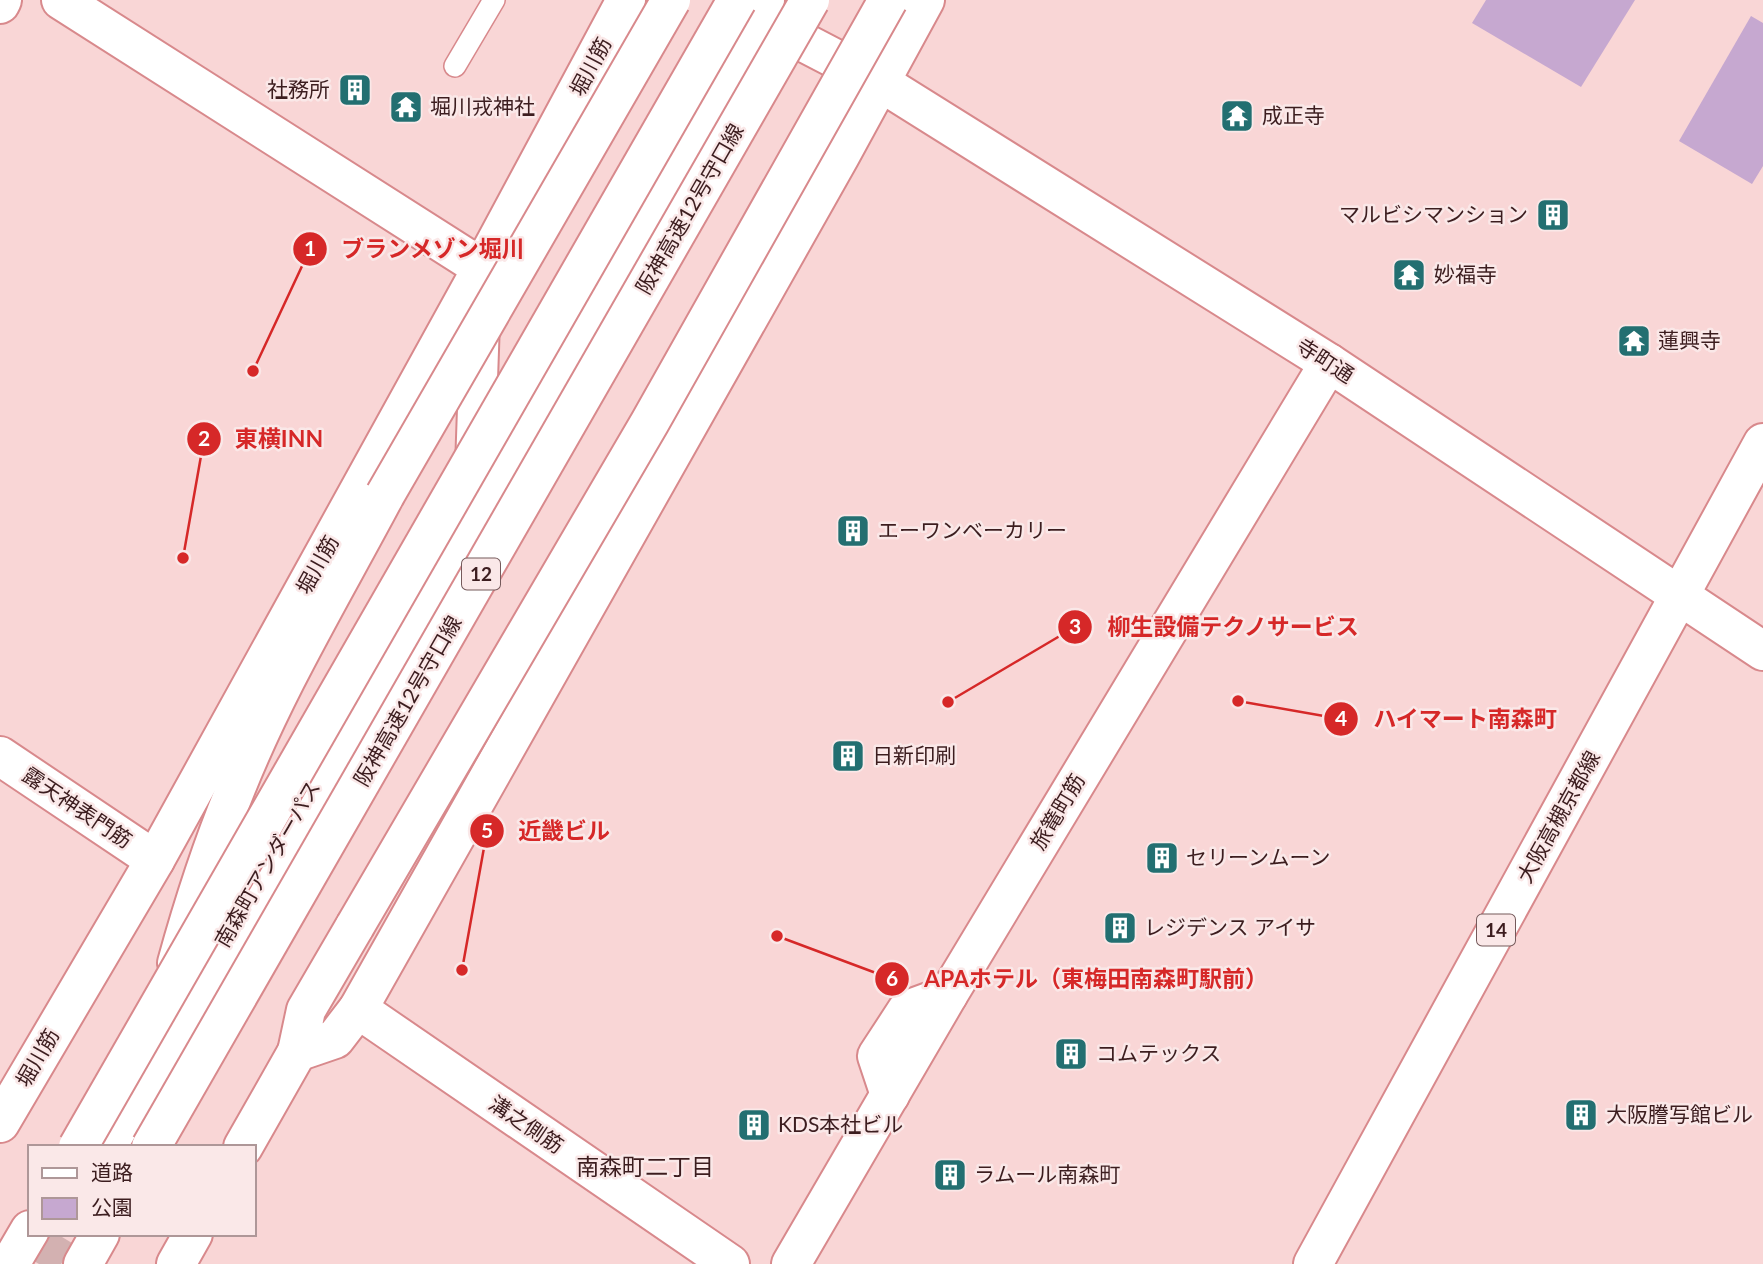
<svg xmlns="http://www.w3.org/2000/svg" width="1763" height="1264" font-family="Lato,'Noto Sans JP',sans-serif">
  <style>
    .green { fill: #c6a8d0 }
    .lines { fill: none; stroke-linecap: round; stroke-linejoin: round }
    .secondary-tunnel { stroke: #d3b1b1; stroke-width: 38; stroke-dasharray: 38 19; stroke-linecap: butt }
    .lane-casing { stroke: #d8898c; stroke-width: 24 }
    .street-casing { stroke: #d8898c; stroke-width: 42 }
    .secondary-casing { stroke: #d8898c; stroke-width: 42 }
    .primary-casing { stroke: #d8898c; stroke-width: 42 }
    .highway-casing { stroke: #d8898c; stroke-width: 42 }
    .lane { stroke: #fff; stroke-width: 21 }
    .street { stroke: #fff; stroke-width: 38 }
    .secondary { stroke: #fff; stroke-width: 38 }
    .primary { stroke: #fff; stroke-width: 38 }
    .highway { stroke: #fff; stroke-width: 38 }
    .highway-bridge-casing { stroke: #d8898c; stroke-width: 42; stroke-linecap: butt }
    .highway-bridge { stroke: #fff; stroke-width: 38 }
    .labels { text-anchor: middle; stroke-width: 5; stroke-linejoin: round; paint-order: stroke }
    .shield { fill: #fae8e8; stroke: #755a5b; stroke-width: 2 }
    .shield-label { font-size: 19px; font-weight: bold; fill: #3c1d1f }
    .street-label { font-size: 21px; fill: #3c1d1f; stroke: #fae8e8 }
    .poi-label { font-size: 21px; fill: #3c1d1f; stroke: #fae8e8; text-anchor: start }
    .neighbourhood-label { font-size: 23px; fill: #3c1d1f; stroke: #fae8e8 }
    .leader { fill: none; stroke: #d62828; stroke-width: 2.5 }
    .callout-dot { fill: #d62828; stroke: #fae8e8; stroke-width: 2.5 }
    .mark-label { font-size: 21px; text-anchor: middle; font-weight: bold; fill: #fff }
    .callout-label { font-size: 23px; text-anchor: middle; font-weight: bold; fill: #d62828; stroke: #fae8e8; stroke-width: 5; stroke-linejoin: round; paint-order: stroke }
  </style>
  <rect width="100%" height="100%" fill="#f9d6d6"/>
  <g class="green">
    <polygon points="1486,0 1635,0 1581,87 1472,23"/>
    <polygon points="1751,16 1763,23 1763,166 1752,184 1679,141"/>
  </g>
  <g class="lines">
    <polyline class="secondary-tunnel" points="39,1264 57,1234"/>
    <defs>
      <polyline id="lane" points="455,66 494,0"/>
      <g id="street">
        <polyline points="61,0 482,268"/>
        <polyline points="0,4 2,0"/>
        <polyline points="880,82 1329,363 1763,651"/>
        <polyline points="0,756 155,860"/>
        <polyline points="358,1009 730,1264"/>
        <polyline points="297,1052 335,1039 358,1009 840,156 925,0"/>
        <polyline points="890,1095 877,1056 907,1010 948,995"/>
        <polyline points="791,1264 948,995 1329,363"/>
      </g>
      <g id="secondary">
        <polyline points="761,20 880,82"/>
        <polyline points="475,467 480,321"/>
        <polyline points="0,1123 155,860 482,268 626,0"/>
        <polyline points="107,1147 765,0"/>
        <polyline points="243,1147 297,1052"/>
        <polyline points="176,1264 193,1234"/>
      </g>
      <polyline id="primary" points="1313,1264 1763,443"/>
      <g id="highway">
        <path d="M 177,963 C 193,905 211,849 234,793 C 275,689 333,593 385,495"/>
        <polyline points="297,1052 306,1010 355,926"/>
        <polyline points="10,1264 30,1230"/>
        <polyline points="83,1264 100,1234"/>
      </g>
    </defs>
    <use href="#lane" class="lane-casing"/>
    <use href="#street" class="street-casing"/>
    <use href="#secondary" class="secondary-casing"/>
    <use href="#primary" class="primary-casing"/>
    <use href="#highway" class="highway-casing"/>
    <use href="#lane" class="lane"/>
    <use href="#street" class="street"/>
    <use href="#secondary" class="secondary"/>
    <use href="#primary" class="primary"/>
    <use href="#highway" class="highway"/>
    <defs>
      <g id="highway-bridge">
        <polyline points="385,495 671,0"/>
        <polyline points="355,926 650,422 888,0"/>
        <polyline points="78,1147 737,0"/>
        <polyline points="151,1147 810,0"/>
      </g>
    </defs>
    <use href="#highway-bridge" class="highway-bridge-casing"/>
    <use href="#highway-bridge" class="highway-bridge"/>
  </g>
  <defs>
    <symbol id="building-square" viewBox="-11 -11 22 22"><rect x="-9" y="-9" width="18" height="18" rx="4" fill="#236f71" stroke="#fae8e8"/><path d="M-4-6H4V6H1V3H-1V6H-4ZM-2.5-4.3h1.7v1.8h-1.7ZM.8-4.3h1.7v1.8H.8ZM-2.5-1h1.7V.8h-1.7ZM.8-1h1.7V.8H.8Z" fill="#fff"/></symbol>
    <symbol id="temple-square" viewBox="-11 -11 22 22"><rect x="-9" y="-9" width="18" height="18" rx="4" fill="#236f71" stroke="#fae8e8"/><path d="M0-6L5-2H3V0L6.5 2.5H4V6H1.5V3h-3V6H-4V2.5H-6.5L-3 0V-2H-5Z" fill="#fff"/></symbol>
  </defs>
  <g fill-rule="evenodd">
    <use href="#building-square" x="336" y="71" width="38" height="38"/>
    <use href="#temple-square" x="387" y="88" width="38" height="38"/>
    <use href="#temple-square" x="1218" y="97" width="38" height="38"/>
    <use href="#building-square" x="1534" y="196" width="38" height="38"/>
    <use href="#temple-square" x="1390" y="256" width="38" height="38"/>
    <use href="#temple-square" x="1615" y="322" width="38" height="38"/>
    <use href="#building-square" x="834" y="512" width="38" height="38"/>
    <use href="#building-square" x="829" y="737" width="38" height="38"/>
    <use href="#building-square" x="1143" y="839" width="38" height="38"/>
    <use href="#building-square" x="1101" y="909" width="38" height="38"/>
    <use href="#building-square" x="1052" y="1035" width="38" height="38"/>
    <use href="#building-square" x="1562" y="1096" width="38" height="38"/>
    <use href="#building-square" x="735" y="1106" width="38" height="38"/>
    <use href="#building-square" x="931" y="1156" width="38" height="38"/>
  </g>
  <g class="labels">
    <g class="shield">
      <rect x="462" y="558.5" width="38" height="31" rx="5"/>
      <rect x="1477" y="914.5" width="38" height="31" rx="5"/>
    </g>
    <g class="shield-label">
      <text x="481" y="581">12</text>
      <text x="1496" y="937">14</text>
    </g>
    <g class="street-label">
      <text transform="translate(591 67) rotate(-62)" y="7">堀川筋</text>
      <text transform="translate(690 209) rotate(-60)" y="7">阪神高速12号守口線</text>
      <text transform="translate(1325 361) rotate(33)" y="7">寺町通</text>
      <text transform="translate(318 565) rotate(-61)" y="7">堀川筋</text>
      <text transform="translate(408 701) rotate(-60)" y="7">阪神高速12号守口線</text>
      <text transform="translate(77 808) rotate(34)" y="7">露天神表門筋</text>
      <text transform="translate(1058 812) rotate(-59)" y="7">旅篭町筋</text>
      <text transform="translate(1559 817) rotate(-61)" y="7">大阪高槻京都線</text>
      <text transform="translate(268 864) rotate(-60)" y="7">南森町アンダーパス</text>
      <text transform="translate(38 1058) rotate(-60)" y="7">堀川筋</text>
      <text transform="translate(526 1125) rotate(34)" y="7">溝之側筋</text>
    </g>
    <g class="poi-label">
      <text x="330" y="97" text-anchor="end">社務所</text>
      <text x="430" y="114">堀川戎神社</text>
      <text x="1262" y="123">成正寺</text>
      <text x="1528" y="222" text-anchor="end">マルビシマンション</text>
      <text x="1434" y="282">妙福寺</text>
      <text x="1658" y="348">蓮興寺</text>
      <text x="878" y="538">エーワンベーカリー</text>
      <text x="872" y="763">日新印刷</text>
      <text x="1186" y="865">セリーンムーン</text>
      <text x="1144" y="935">レジデンス アイサ</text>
      <text x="1096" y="1061">コムテックス</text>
      <text x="1606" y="1122">大阪謄写館ビル</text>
      <text x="778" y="1132">KDS本社ビル</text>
      <text x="974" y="1182">ラムール南森町</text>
    </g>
    <g class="neighbourhood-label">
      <text x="645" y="1175">南森町二丁目</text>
    </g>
  </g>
  <path class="leader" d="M253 371L310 249M183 558L204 439M948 702L1075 627M1238 701L1341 719M462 970L487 831M777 936L892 979"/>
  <g class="callout-dot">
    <circle cx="253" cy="371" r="7"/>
    <circle cx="183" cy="558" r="7"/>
    <circle cx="948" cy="702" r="7"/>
    <circle cx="1238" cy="701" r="7"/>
    <circle cx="462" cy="970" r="7"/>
    <circle cx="777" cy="936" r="7"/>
    <circle cx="310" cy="249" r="18"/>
    <circle cx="204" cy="439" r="18"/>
    <circle cx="1075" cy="627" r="18"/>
    <circle cx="1341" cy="719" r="18"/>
    <circle cx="487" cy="831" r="18"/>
    <circle cx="892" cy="979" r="18"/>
  </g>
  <g class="mark-label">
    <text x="310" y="256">1</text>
    <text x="204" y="446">2</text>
    <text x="1075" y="634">3</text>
    <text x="1341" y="726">4</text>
    <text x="487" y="838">5</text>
    <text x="892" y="986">6</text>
  </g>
  <g class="callout-label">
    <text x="433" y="257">ブランメゾン堀川</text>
    <text x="279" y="447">東横INN</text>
    <text x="1233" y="635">柳生設備テクノサービス</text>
    <text x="1465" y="727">ハイマート南森町</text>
    <text x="564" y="839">近畿ビル</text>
    <text x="1096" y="987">APAホテル（東梅田南森町駅前）</text>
  </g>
  <rect x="28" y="1145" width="228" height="91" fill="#fae8e8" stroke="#ae9798" stroke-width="2"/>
  <rect x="42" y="1168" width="35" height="10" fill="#ffffff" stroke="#ae9798" stroke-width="2"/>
  <text x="91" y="1180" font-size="21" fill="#3c1d1f">道路</text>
  <rect x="42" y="1198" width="35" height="21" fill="#c6a8d0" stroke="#ae9798" stroke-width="2"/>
  <text x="91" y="1215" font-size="21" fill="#3c1d1f">公園</text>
</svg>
